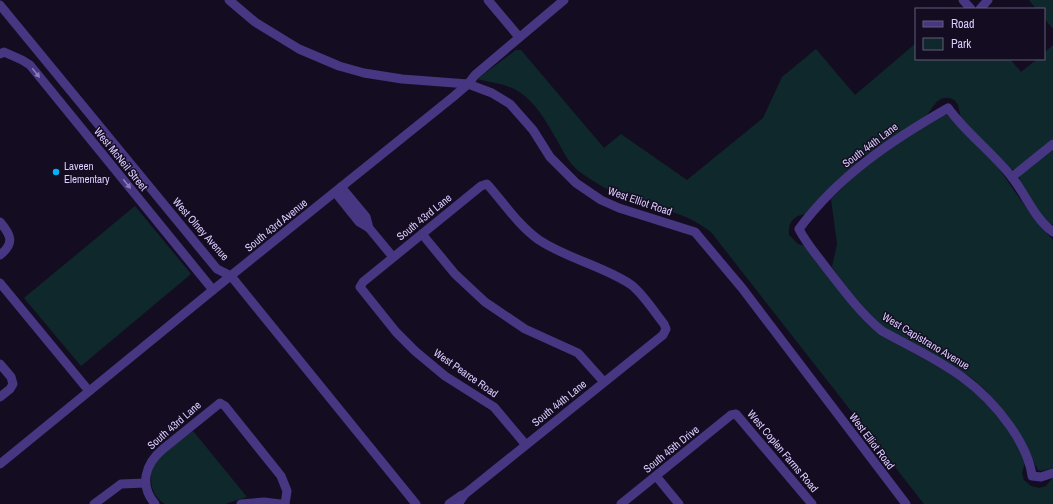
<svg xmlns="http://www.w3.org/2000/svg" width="1053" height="504" font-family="'Archivo Narrow',sans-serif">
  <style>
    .green { fill: #0f282c }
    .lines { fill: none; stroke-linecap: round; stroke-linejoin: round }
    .minor { stroke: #473682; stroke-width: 9 }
    .oneway { fill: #8a7aba }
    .poi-dot { fill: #00b2f8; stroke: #140d22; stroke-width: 1.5 }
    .labels { text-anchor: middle; stroke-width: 3; stroke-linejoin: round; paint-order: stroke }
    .street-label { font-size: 11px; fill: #dccdff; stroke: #140d22 }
    .poi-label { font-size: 11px; fill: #dccdff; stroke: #140d22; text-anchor: start }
  </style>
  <rect width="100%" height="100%" fill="#140d22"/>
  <g class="green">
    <polygon points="1029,0 1053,0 1053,29 1044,18 1044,9 1036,9"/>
    <path d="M 916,43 L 916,59 L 1010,59 L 1021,72 L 1037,59 L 1044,59 L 1044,53 L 1053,45 L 1053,139 L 1016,170 L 1009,169 C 998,157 986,145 975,133 C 971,129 965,125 962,120 C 958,112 961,100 949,98 C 936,96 933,109 926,116 L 860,159 L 806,214 C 792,216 788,223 789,235 L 798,244 L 805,246 L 883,336 L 949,373 L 974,390 L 1005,425 L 1021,453 L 1025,463 L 1022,473 L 1024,480 L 1031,486 L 1039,488 L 1046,486 L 1053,477 L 1053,504 L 924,504 L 711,232 C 683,211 662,210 630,199 C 612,193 595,183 580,172 C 569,164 563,151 557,140 C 546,121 533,97 512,88 C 501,83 488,82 477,79 L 516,50 L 521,50 L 604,148 L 621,134 L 687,180 L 763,118 L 782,77 L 816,49 L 855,95 Z"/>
    <path d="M 944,115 L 947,115 L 997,166 L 1032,216 L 1053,240 L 1053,468 L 1041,471 L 1038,470 C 1022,439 1007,411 982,387 C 955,361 918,352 888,331 C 865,314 849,290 832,267 L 837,244 L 831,199 L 866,165 L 892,145 Z"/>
    <path d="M 1053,149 L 1053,225 C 1038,217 1028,195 1019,181 L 1020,176 Z"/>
    <polygon points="135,206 191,274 81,366 24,298"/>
    <path d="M 193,431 L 247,497 L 225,504 L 165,504 C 149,495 147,472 158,458 C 167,448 182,439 193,431 Z"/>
  </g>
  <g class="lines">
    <g class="minor">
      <polyline points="229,0 255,22 299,49 339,66 364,73 402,79 468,84 492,93 510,104 533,130 550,157 576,183 601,200 619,208 695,232 742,288 906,504"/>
      <polyline points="488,0 519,37"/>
      <polyline points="963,0 971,9"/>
      <polyline points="0,5 217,269 231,276 416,504"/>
      <polyline points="980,9 988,0"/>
      <polyline points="0,54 4,52 22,60 30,65 213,290"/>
      <polyline points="1012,177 1053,144"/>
      <polyline points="341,187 366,217 369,228 393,257"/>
      <polyline points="335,192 359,222 369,228"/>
      <path d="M 0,222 C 11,235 15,243 0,255"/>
      <path d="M 1053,232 C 1033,217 1026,194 1011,176 C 992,152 966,133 948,108 C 892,140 838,176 799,229 C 806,243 815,253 824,265 C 842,288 859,312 882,331 C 935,360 974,375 1010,426 C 1021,442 1030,458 1032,476 L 1041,477 L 1053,473"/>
      <polyline points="422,234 455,274 485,302 525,329 578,353 604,382"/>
      <polyline points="0,283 89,391"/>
      <polyline points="0,364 11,377 13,384 10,389 0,397"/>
      <polyline points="0,464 213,290 453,97 468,84 475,75 564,0"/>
      <polyline points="656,476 679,504"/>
      <polyline points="94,504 121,484 145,483"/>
      <path d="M 155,504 C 139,485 145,464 163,449 L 220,403 L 225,406 L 281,476 L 287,491 L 285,504"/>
      <polyline points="241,504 264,502 280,504"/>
      <polyline points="449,504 462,495"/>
      <path d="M 458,504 L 465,494 L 663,335 L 666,329 L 664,324 C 655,313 642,292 630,284 C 603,266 568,259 539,240 C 518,225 504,203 487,184 L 481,186 L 363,282 L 360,287 L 396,332 L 415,351 L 445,376 L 494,407 L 526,445"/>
      <polyline points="621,504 731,415 736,414 812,504"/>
    </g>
  </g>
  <defs><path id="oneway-solid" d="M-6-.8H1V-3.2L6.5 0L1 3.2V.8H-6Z"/></defs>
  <g class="oneway">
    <use href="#oneway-solid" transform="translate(36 73) rotate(51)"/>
    <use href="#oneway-solid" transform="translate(127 184) rotate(51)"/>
  </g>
  <circle class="poi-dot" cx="56" cy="172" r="4"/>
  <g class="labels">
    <g class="street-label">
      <text transform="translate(870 145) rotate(-37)" y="4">South 44th Lane</text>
      <text transform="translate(121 159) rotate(51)" y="4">West McNeil Street</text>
      <text transform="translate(640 201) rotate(19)" y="4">West Elliot Road</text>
      <text transform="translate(424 217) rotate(-39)" y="4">South 43rd Lane</text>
      <text transform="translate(276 225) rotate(-39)" y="4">South 43rd Avenue</text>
      <text transform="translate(201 229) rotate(49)" y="4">West Olney Avenue</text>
      <text transform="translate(926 341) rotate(31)" y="4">West Capistrano Avenue</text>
      <text transform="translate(466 373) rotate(35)" y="4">West Pearce Road</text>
      <text transform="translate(559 403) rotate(-39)" y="4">South 44th Lane</text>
      <text transform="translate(174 425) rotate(-41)" y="4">South 43rd Lane</text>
      <text transform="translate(872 441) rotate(53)" y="4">West Elliot Road</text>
      <text transform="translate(671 449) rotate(-39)" y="4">South 45th Drive</text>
      <text transform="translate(783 451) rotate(50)" y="4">West Coplen Farms Road</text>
    </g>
    <g class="poi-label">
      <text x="64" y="170">Laveen<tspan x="64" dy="13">Elementary</tspan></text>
    </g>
  </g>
  <rect x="915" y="8" width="130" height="52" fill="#140d22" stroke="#645a7a"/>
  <rect x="923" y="21" width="20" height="6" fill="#473682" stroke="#645a7a"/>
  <text x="951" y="28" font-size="12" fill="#dccdff">Road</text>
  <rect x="923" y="38" width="20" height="12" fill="#0f282c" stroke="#645a7a"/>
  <text x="951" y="48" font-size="12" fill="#dccdff">Park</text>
</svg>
